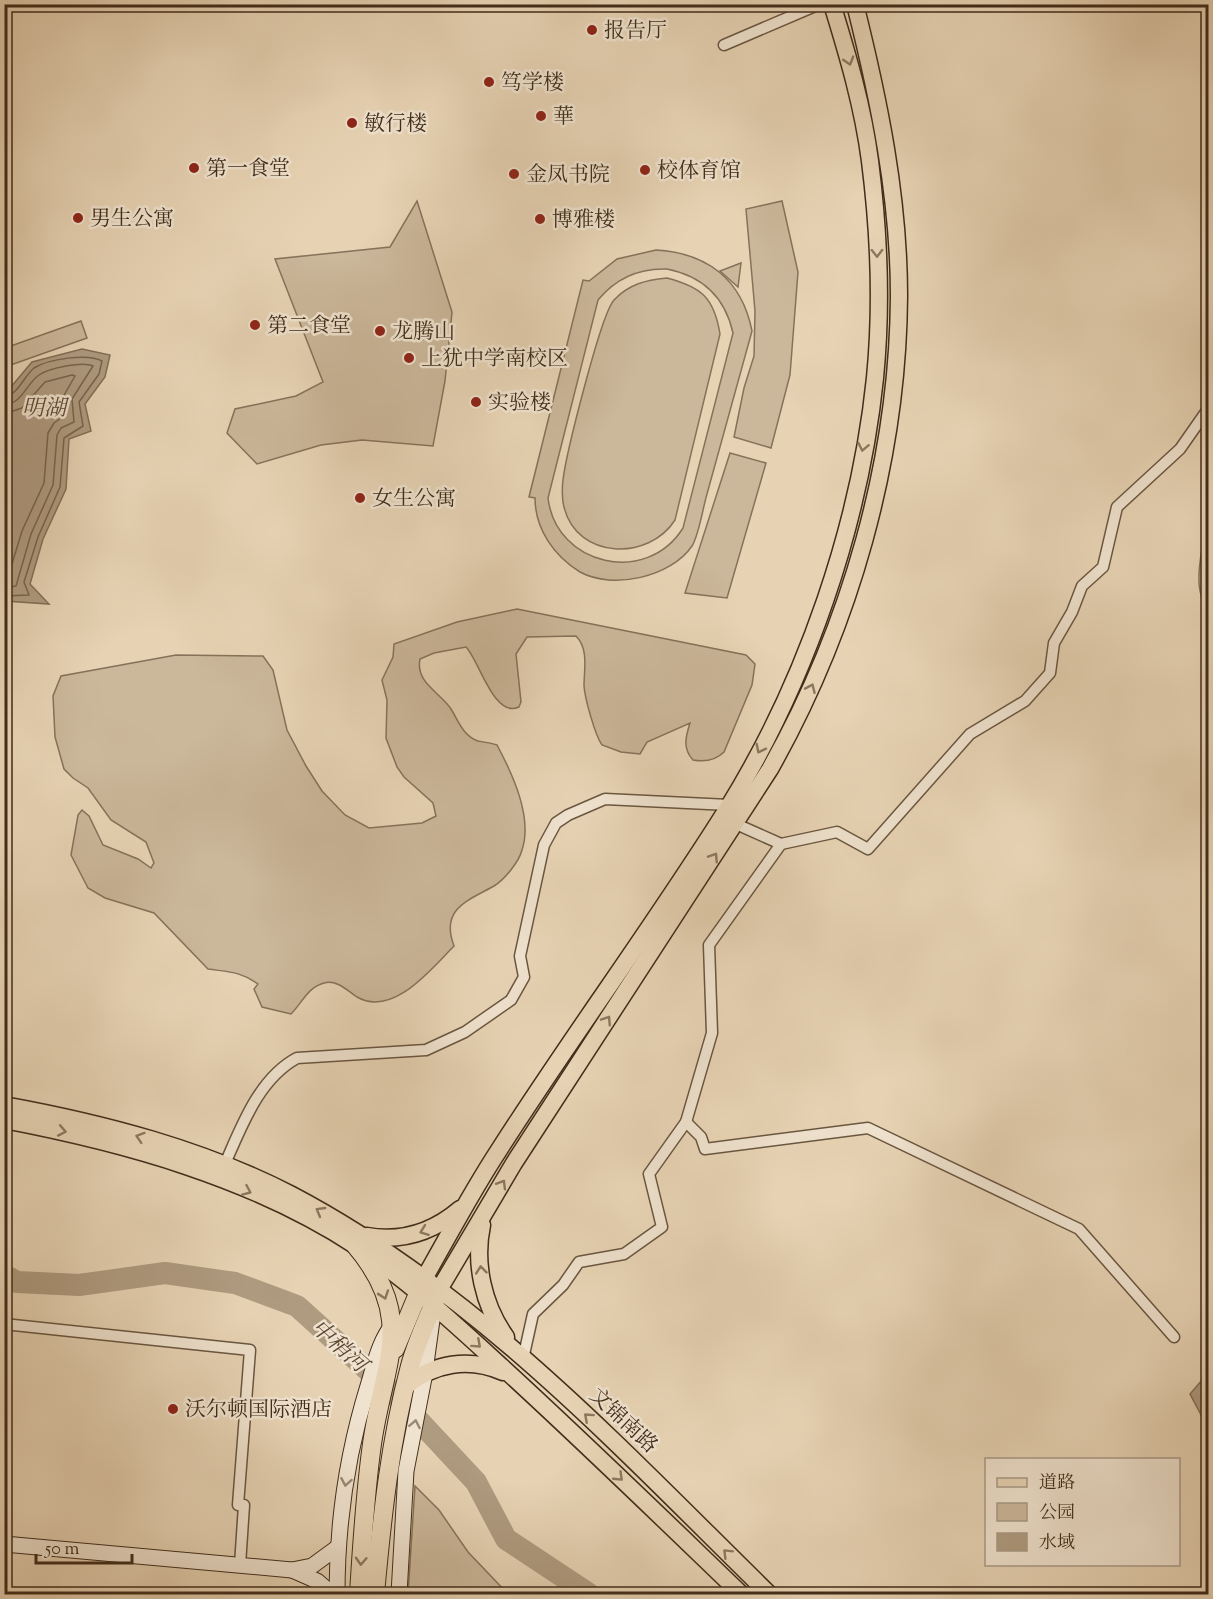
<svg xmlns="http://www.w3.org/2000/svg" width="1213" height="1599" font-family="'Sorts Mill Goudy','Noto Serif SC',serif">
  <style>
    .green { fill: #cbb79a; stroke: #86725a; stroke-width: 1.5; fill-rule: evenodd }
    .water { fill: #af9b80; stroke: #836f57; stroke-width: 1.5 }
    .lines { fill: none; stroke-linecap: round; stroke-linejoin: round }
    .shore { stroke: #78644d; stroke-width: 1.5 }
    .river { stroke: #af9b80; stroke-width: 22 }
    .street-casing { stroke: #6a5640; stroke-width: 13 }
    .secondary-casing { stroke: #412d1a; stroke-width: 17 }
    .primary-casing { stroke: #412d1a; stroke-width: 19 }
    .highway-casing { stroke: #412d1a; stroke-width: 20 }
    .street { stroke: #efe2ce; stroke-width: 10 }
    .secondary { stroke: #efe2ce; stroke-width: 15 }
    .primary { stroke: #e7d3b4; stroke-width: 16 }
    .highway { stroke: #e7d3b4; stroke-width: 18 }
    .oneway { stroke: #8c785f }
    .oneway2 { stroke: #988874 }
    .poi-dot { fill: #8f2418; stroke: #efe2ce; stroke-width: 2 }
    .labels { text-anchor: middle; stroke-width: 5; stroke-linejoin: round; paint-order: stroke }
    .poi-label { font-size: 21px; fill: #412d1a; stroke: #efe2ce; text-anchor: start }
    .street-label { font-size: 21px; fill: #412d1a; stroke: #efe2ce }
    .water-label { font-size: 22px; font-style: italic; fill: #5c4834; stroke: #efe2ce }
  </style>
  <rect width="100%" height="100%" fill="#e7d3b4"/>
  <filter id="stains"><feTurbulence type="fractalNoise" baseFrequency=".00333" numOctaves="4"/><feColorMatrix values="0 0 0 0 .2 0 0 0 0 .09 0 0 0 0 .02 0 0 0 .5 -.17"/></filter>
  <radialGradient id="worn" r=".72"><stop offset=".6" stop-color="#630" stop-opacity="0"/><stop offset="1" stop-color="#630" stop-opacity=".3"/></radialGradient>
  <g class="green">
    <polygon points="417,201 452,312 445,381 433,446 362,440 321,445 257,464 227,433 235,409 296,396 323,382 275,259 390,247"/>
    <polygon points="782,201 798,272 790,375 771,448 734,437 744,388 754,356 755,311 746,209"/>
    <path d="M 656,250 C 708,253 742,280 752,331 C 737,385 722,439 707,494 C 703,507 699,535 692,546 C 671,577 613,590 580,572 C 554,556 535,529 535,498 L 529,497 L 583,280 L 589,281 L 617,259 ZM 667,269 C 702,276 725,297 733,333 L 683,528 C 647,586 556,566 548,498 L 598,300 C 616,278 639,268 667,269 Z"/>
    <polygon points="741,263 738,287 720,271"/>
    <path d="M 667,278 C 701,287 714,297 720,334 L 675,520 C 649,561 577,560 564,507 C 562,500 562,487 563,480 C 566,454 601,314 614,300 C 629,284 646,280 667,278 Z"/>
    <polygon points="81,321 87,338 5,367 5,348"/>
    <polygon points="730,453 766,463 727,598 685,593"/>
    <path d="M 1208,526 L 1208,605 C 1191,594 1202,544 1208,526 Z"/>
    <path d="M 517,609 L 746,655 L 755,664 L 752,685 L 724,752 C 716,760 704,762 693,760 C 682,748 686,736 690,723 L 647,742 L 640,754 L 621,752 L 602,745 C 595,735 585,699 584,686 C 584,670 589,649 576,636 L 527,637 L 516,654 L 521,702 L 519,707 C 494,719 479,660 466,647 L 434,653 L 420,659 C 415,683 441,693 451,709 C 458,720 463,736 478,741 C 484,742 491,743 497,745 C 512,773 533,817 522,850 C 519,862 504,880 494,886 C 467,901 440,909 454,946 C 432,968 393,1018 357,997 C 348,991 336,979 324,983 C 308,987 302,1003 291,1014 L 262,1007 L 254,989 L 258,984 C 240,971 228,972 208,969 L 154,913 L 105,898 L 88,888 L 71,855 L 78,815 L 82,810 L 89,816 L 103,845 L 138,859 L 151,868 L 154,863 L 146,842 L 111,820 L 88,788 L 73,778 L 64,769 L 55,737 L 53,696 L 61,676 L 176,655 L 263,656 L 273,670 L 287,730 L 306,766 L 322,791 L 345,815 L 369,828 L 422,823 L 436,816 L 433,803 L 404,777 L 397,767 L 386,738 L 387,700 L 382,680 L 393,657 L 394,644 L 457,622 Z"/>
    <polygon points="415,1486 439,1510 468,1552 508,1594 408,1594"/>
  </g>
  <g class="water">
    <polygon points="82,349 110,355 105,377 85,404 91,431 69,439 66,489 43,539 30,584 49,604 5,601 5,394 32,362"/>
    <polygon points="1208,1373 1208,1428 1190,1394"/>
  </g>
  <g class="lines">
    <g class="shore">
      <path d="M 4,397 C 18,395 24,376 34,368 C 48,359 88,353 102,361 L 99,374 L 79,402 L 83,426 L 64,438 L 60,487 L 38,537 L 24,582 L 29,595 L 4,596"/>
      <path d="M 4,405 C 22,404 26,384 39,375 C 49,368 83,361 93,366 L 72,399 L 74,422 L 61,428 L 57,435 L 53,485 L 31,534 L 16,586 L 4,588"/>
      <polyline points="4,414 22,408 45,382 72,375 75,376 63,397 64,416 54,423 48,433 44,483 22,531 8,577 4,579"/>
    </g>
    <polyline class="river" points="4,1275 17,1282 79,1285 165,1273 235,1283 297,1306 392,1392 476,1482 506,1539 589,1594"/>
    <defs>
      <g id="street">
        <polyline points="724,45 820,4"/>
        <polyline points="736,824 781,844 837,832 868,849 970,734 1025,701 1050,673 1054,643 1072,612 1082,586 1103,567 1117,507 1180,449 1208,409"/>
        <polyline points="686,1122 712,1033 709,945 781,844"/>
        <path d="M 224,1166 C 241,1128 258,1079 297,1058 L 426,1050 L 465,1032 L 511,1000 L 524,977 L 520,956 L 544,845 L 556,823 L 568,815 L 605,799 L 729,805"/>
        <polyline points="4,1324 250,1350 238,1505 244,1505 240,1565"/>
        <polyline points="523,1359 533,1314 563,1285 579,1262 624,1254 662,1227 649,1174 686,1122 701,1137 705,1149 868,1128 1079,1229 1174,1337"/>
      </g>
      <g id="secondary">
        <polyline points="4,1544 292,1570 312,1566 338,1547"/>
        <polyline points="292,1570 317,1581 332,1594"/>
        <path d="M 337,1594 C 337,1523 347,1454 368,1386 C 375,1363 379,1341 394,1323"/>
        <polyline points="399,1594 406,1471 424,1378 432,1320"/>
      </g>
      <g id="primary">
        <path d="M 4,1105 C 103,1123 203,1149 292,1195 C 478,1293 621,1449 769,1594"/>
        <path d="M 4,1120 C 125,1143 252,1178 356,1246 C 409,1281 455,1324 502,1367 C 583,1441 662,1518 741,1594"/>
        <path d="M 482,1225 C 474,1263 483,1305 506,1337"/>
        <path d="M 367,1236 C 402,1242 433,1232 460,1209"/>
        <path d="M 425,1277 C 449,1235 472,1191 499,1150 C 573,1034 656,923 729,806 C 806,681 860,525 875,378 C 882,307 879,232 870,161 C 863,107 848,56 832,4"/>
        <path d="M 440,1288 L 514,1163 L 770,769 C 850,627 898,460 899,296 C 899,197 879,100 855,4"/>
        <path d="M 406,1386 C 434,1363 469,1357 503,1372"/>
      </g>
      <g id="highway">
        <path d="M 355,1245 C 418,1319 383,1364 372,1444 C 365,1494 362,1544 359,1594"/>
        <polyline points="395,1349 425,1277"/>
        <path d="M 375,1594 C 382,1517 390,1441 410,1366 C 417,1340 430,1314 440,1288"/>
      </g>
    </defs>
    <use href="#street" class="street-casing"/>
    <use href="#secondary" class="secondary-casing"/>
    <use href="#primary" class="primary-casing"/>
    <use href="#highway" class="highway-casing"/>
    <use href="#street" class="street"/>
    <use href="#secondary" class="secondary"/>
    <use href="#primary" class="primary"/>
    <use href="#highway" class="highway"/>
  </g>
  <defs><path id="oneway-chevron" d="M-2-3.5L2.5 0L-2 3.5" fill="none" stroke-width="1.6" stroke-linecap="round" stroke-linejoin="round" transform="scale(1.5)"/></defs>
  <g class="oneway">
    <use href="#oneway-chevron" transform="translate(849 61) rotate(73)"/>
    <use href="#oneway-chevron" transform="translate(877 253) rotate(89)"/>
    <use href="#oneway-chevron" transform="translate(863 447) rotate(102)"/>
    <use href="#oneway-chevron" transform="translate(811 688) rotate(-66)"/>
    <use href="#oneway-chevron" transform="translate(760 749) rotate(117)"/>
    <use href="#oneway-chevron" transform="translate(714 857) rotate(-57)"/>
    <use href="#oneway-chevron" transform="translate(607 1020) rotate(-57)"/>
    <use href="#oneway-chevron" transform="translate(62 1131) rotate(11)"/>
    <use href="#oneway-chevron" transform="translate(140 1137) rotate(-162)"/>
    <use href="#oneway-chevron" transform="translate(502 1184) rotate(-59)"/>
    <use href="#oneway-chevron" transform="translate(247 1191) rotate(24)"/>
    <use href="#oneway-chevron" transform="translate(320 1211) rotate(-150)"/>
    <use href="#oneway-chevron" transform="translate(424 1231) rotate(160)"/>
    <use href="#oneway-chevron" transform="translate(481 1270) rotate(-96)"/>
    <use href="#oneway-chevron" transform="translate(384 1295) rotate(71)"/>
    <use href="#oneway-chevron" transform="translate(477 1344) rotate(42)"/>
    <use href="#oneway-chevron" transform="translate(588 1417) rotate(-138)"/>
    <use href="#oneway-chevron" transform="translate(619 1477) rotate(44)"/>
    <use href="#oneway-chevron" transform="translate(727 1553) rotate(-135)"/>
    <use href="#oneway-chevron" transform="translate(361 1561) rotate(93)"/>
  </g>
  <g class="oneway2">
    <use href="#oneway-chevron" transform="translate(415 1424) rotate(-79)"/>
    <use href="#oneway-chevron" transform="translate(346 1482) rotate(100)"/>
  </g>
  <g class="poi-dot">
    <circle cx="592" cy="30" r="6"/>
    <circle cx="489" cy="82" r="6"/>
    <circle cx="541" cy="116" r="6"/>
    <circle cx="352" cy="123" r="6"/>
    <circle cx="194" cy="168" r="6"/>
    <circle cx="645" cy="170" r="6"/>
    <circle cx="514" cy="174" r="6"/>
    <circle cx="78" cy="218" r="6"/>
    <circle cx="540" cy="219" r="6"/>
    <circle cx="255" cy="325" r="6"/>
    <circle cx="380" cy="331" r="6"/>
    <circle cx="409" cy="358" r="6"/>
    <circle cx="476" cy="402" r="6"/>
    <circle cx="360" cy="498" r="6"/>
    <circle cx="173" cy="1409" r="6"/>
  </g>
  <g class="labels">
    <g class="poi-label">
      <text x="604" y="37">报告厅</text>
      <text x="501" y="89">笃学楼</text>
      <text x="553" y="123">華</text>
      <text x="364" y="130">敏行楼</text>
      <text x="206" y="175">第一食堂</text>
      <text x="657" y="177">校体育馆</text>
      <text x="526" y="181">金凤书院</text>
      <text x="90" y="225">男生公寓</text>
      <text x="552" y="226">博雅楼</text>
      <text x="267" y="332">第二食堂</text>
      <text x="392" y="338">龙腾山</text>
      <text x="421" y="365">上犹中学南校区</text>
      <text x="488" y="409">实验楼</text>
      <text x="372" y="505">女生公寓</text>
      <text x="185" y="1416">沃尔顿国际酒店</text>
    </g>
    <g class="street-label">
      <text transform="translate(624 1420) rotate(43)" y="7">文锦南路</text>
    </g>
    <g class="water-label">
      <text x="44" y="415">明湖</text>
      <text transform="translate(340 1345) rotate(42)" y="8">中稍河</text>
    </g>
  </g>
  <rect width="1213" height="1599" fill="none" stroke="#e7d3b4" stroke-width="24"/>
  <rect x="6" y="6" width="1201" height="1587" fill="none" stroke="#412d1a" stroke-width="3"/>
  <rect x="12" y="12" width="1189" height="1575" fill="none" stroke="#412d1a" stroke-width="1.5"/>
  <rect x="985" y="1458" width="195" height="108" fill="#efe2ce" stroke="#a99a86" stroke-width="1.5"/>
  <rect x="997" y="1478" width="30" height="9" fill="#e7d3b4" stroke="#a99a86" stroke-width="1.5"/>
  <text x="1039" y="1488" font-size="18" fill="#412d1a">道路</text>
  <rect x="997" y="1503" width="30" height="18" fill="#cbb79a" stroke="#a99a86" stroke-width="1.5"/>
  <text x="1039" y="1518" font-size="18" fill="#412d1a">公园</text>
  <rect x="997" y="1533" width="30" height="18" fill="#af9b80" stroke="#a99a86" stroke-width="1.5"/>
  <text x="1039" y="1548" font-size="18" fill="#412d1a">水域</text>
  <path d="M36 1554v9h96v-9" fill="none" stroke="#412d1a" stroke-width="3"/>
  <text x="45" y="1554" font-size="18" fill="#412d1a" stroke="#efe2ce" stroke-width="4.5" paint-order="stroke">50 m</text>
  <rect width="100%" height="100%" filter="url(#stains)"/>
  <rect width="100%" height="100%" fill="url(#worn)"/>
</svg>
